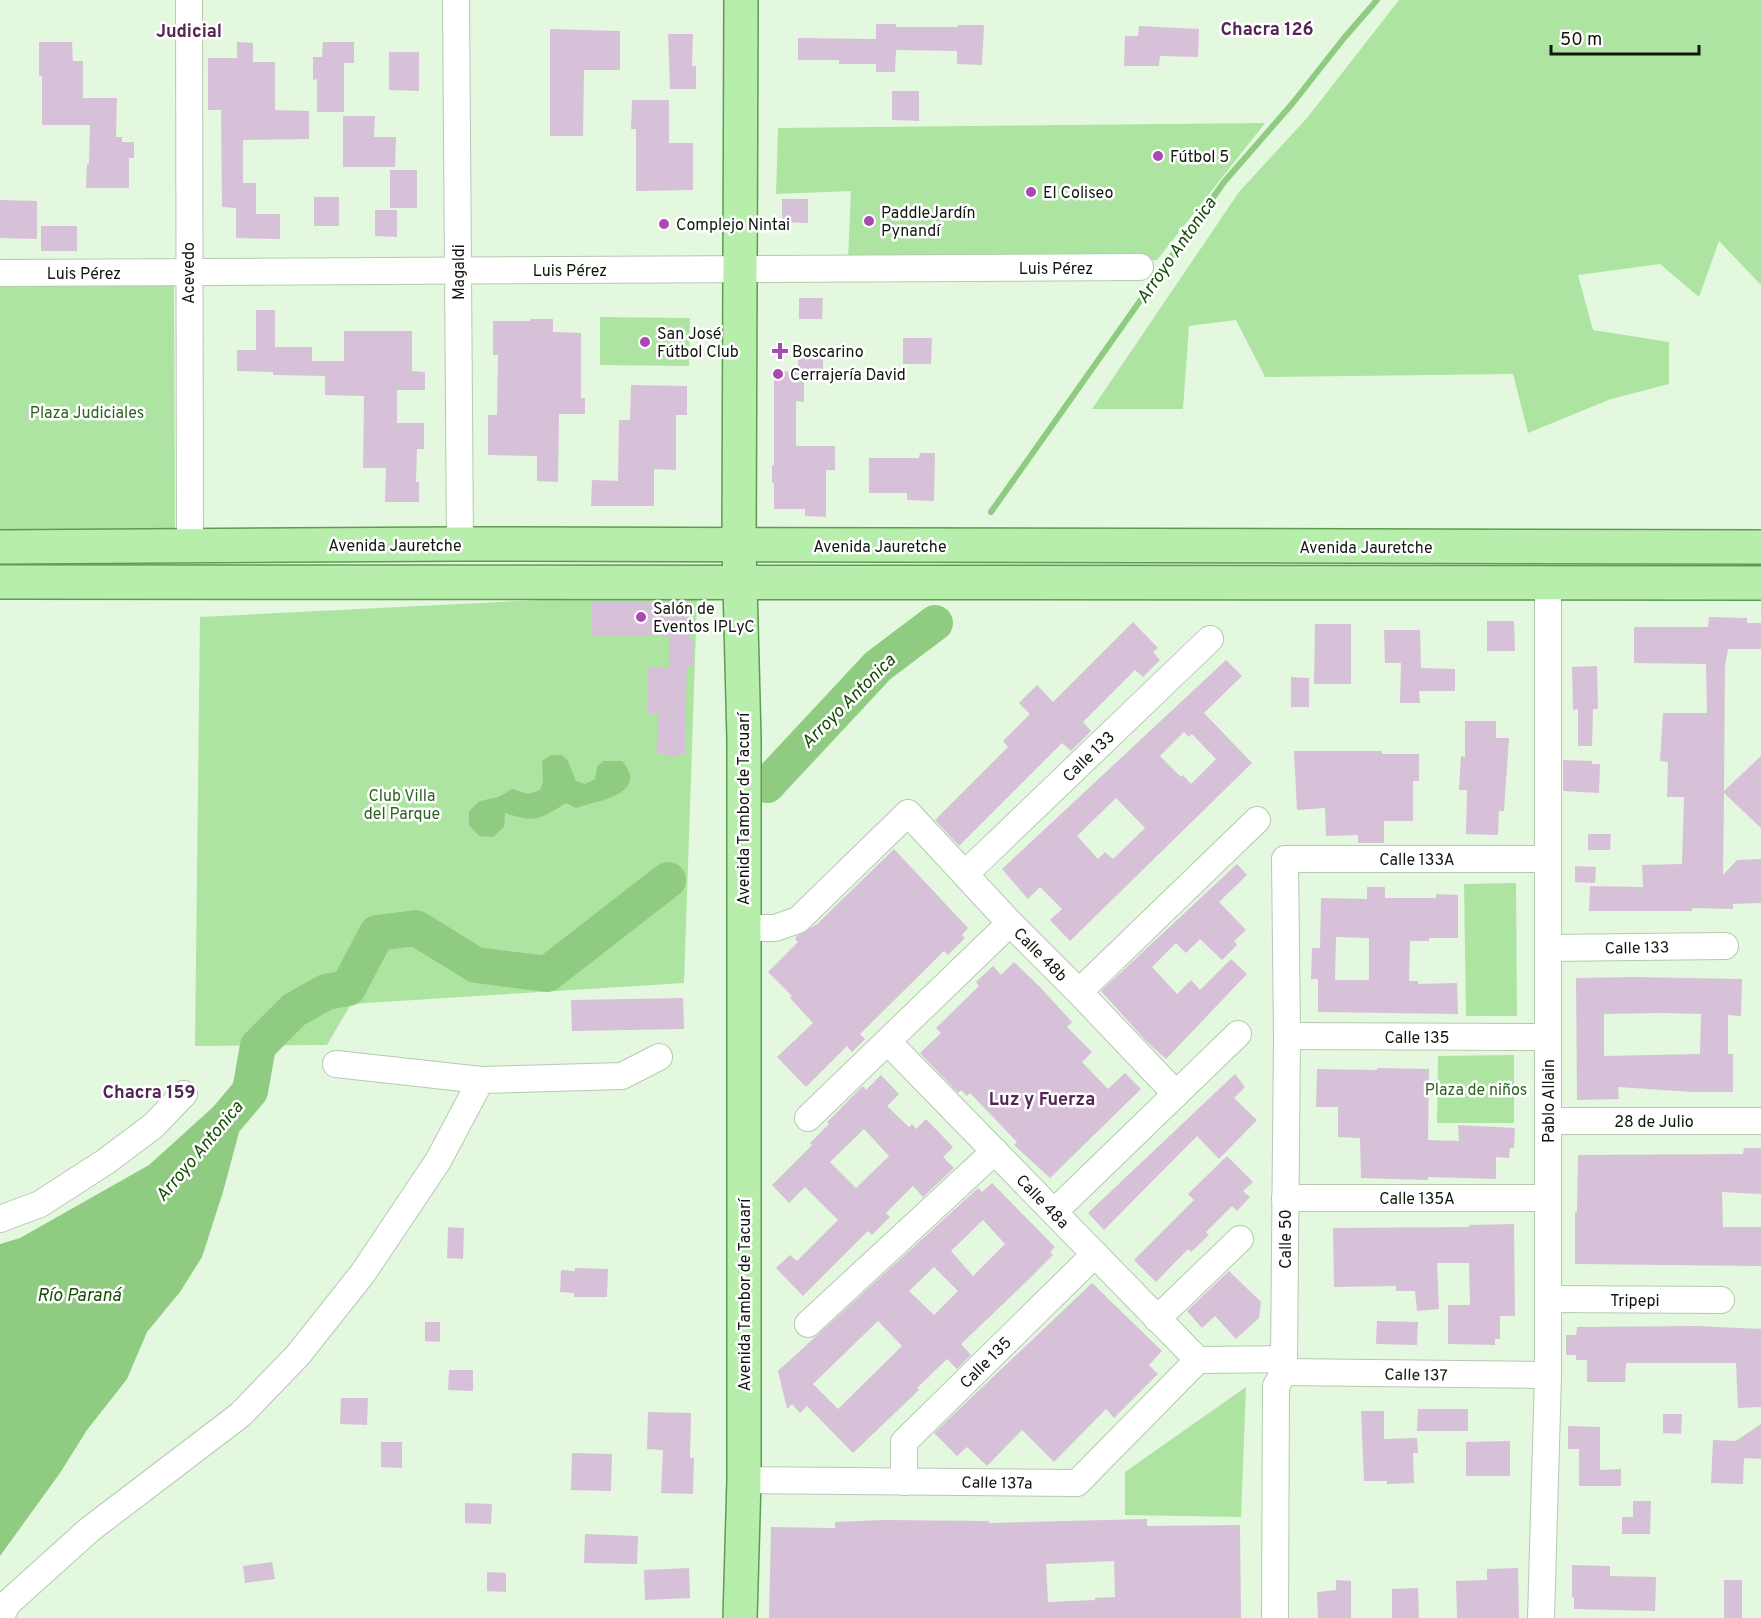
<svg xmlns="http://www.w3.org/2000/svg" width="1761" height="1618" font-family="Overpass,sans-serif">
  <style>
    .green { fill: #aee4a2 }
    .water { fill: #8fcc81 }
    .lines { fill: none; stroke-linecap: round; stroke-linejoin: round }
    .stream { stroke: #8fcc81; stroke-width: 6 }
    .river { stroke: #8fcc81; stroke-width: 36 }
    .building { fill: #d7c1d8; fill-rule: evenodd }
    .minor-casing { stroke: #b5cab1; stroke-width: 28 }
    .major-casing { stroke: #5f9b51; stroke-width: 36 }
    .minor { stroke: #fff; stroke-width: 26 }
    .major { stroke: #b8eeac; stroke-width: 33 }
    .poi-dot { fill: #a949b1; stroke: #fff; stroke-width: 2 }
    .labels { text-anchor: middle; stroke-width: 5; stroke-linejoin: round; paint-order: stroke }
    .poi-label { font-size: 16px; fill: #10170e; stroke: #fff; text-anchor: start }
    .street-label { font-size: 16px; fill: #10170e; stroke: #fff }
    .park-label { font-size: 16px; fill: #2b641d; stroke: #fff }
    .neighbourhood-label { font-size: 18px; font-weight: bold; fill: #532456; stroke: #fff }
    .water-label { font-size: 18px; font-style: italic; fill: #134e00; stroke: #fff }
  </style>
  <rect width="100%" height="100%" fill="#e3f8df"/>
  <g class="green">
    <polygon points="1399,0 1761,0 1761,285 1719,241 1699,297 1660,264 1578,275 1593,330 1669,342 1669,384 1611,399 1528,433 1513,374 1265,377 1236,320 1189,326 1183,409 1092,409 1239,192 1307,118"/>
    <polygon points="1265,123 1157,260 848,259 851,191 776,194 778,128"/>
    <polygon points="174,282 175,540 0,541 0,283"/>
    <polygon points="600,317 690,318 689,366 600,365"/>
    <polygon points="559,599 697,600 684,983 351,1004 327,1045 195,1046 200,617"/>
    <polygon points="1516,883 1517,1016 1466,1016 1464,884"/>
    <polygon points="1514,1055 1514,1123 1437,1123 1438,1056"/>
    <polygon points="1246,1387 1241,1517 1125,1515 1125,1472"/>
  </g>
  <g class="water">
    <path d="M 551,755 L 562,755 L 568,761 L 576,781 L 585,784 L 595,779 L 597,767 L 603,761 L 622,761 C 650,794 599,800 576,808 L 566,803 C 539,820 535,823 505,813 L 504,827 L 493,837 L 479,836 L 469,825 L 469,811 L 480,801 L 498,797 L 512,789 L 528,794 L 540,790 L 543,782 L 542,761 Z"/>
    <polygon points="250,1091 223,1192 202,1257 180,1292 147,1332 127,1379 87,1430 60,1473 0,1556 0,1244 20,1238 149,1165 222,1099"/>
  </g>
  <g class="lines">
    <polyline class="stream" points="991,512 1224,182 1292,104 1344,38 1377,0"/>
    <g class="river">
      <polyline points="767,785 878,666 935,623"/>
      <polyline points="218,1129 250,1091 258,1046 294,1010 326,992 348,988 377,933 416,928 476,965 547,974 668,880"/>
    </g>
  </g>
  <g class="building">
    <polygon points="876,24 896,24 896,27 958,27 958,25 984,25 982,65 957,64 957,51 896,50 895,72 876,72 876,64 839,64 839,60 798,60 798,38 876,39"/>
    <polygon points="1139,26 1199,29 1198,57 1160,56 1159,66 1124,66 1125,36 1138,36"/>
    <polygon points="550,29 620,31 620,70 584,70 583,136 550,136"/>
    <polygon points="668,34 693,34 692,66 696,66 696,89 670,89"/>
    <polygon points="39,42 72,42 73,61 83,61 83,98 117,98 116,137 122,137 122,142 134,142 134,158 129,158 129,188 86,188 87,164 89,164 90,125 42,125 42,76 39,76"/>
    <polygon points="237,42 253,43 253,62 275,62 275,110 309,111 309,139 243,140 243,183 256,183 256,214 280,214 280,239 236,238 236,208 222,207 221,110 208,110 208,58 237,58"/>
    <polygon points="323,42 354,42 354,63 344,63 344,112 317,112 317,79 313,80 313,57 322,57"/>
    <polygon points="389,52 419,52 419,91 389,90"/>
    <polygon points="892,91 919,91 919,121 892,120"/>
    <polygon points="632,100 669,100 669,143 693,143 693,190 636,191 636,129 631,129"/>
    <polygon points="343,116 375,116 374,137 396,137 395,167 343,167"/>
    <rect x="390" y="170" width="27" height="38"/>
    <rect x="314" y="197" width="25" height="29"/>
    <polygon points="782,199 808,199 808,223 782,222"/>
    <polygon points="0,200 37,201 37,239 0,238"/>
    <polygon points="375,210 397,210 397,237 375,236"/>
    <rect x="41" y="226" width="36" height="25"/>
    <polygon points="799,298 823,298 822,319 799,319"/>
    <polygon points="256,310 275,310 275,347 312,347 312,361 344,361 344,331 412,331 412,371 425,372 425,390 397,390 397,423 424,423 424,449 417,449 416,482 419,482 419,502 385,502 386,468 363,468 364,396 325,395 325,376 273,375 273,372 237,371 237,350 256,350"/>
    <polygon points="530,319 553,319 553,332 581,333 581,398 585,398 585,414 559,414 558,482 537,481 537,456 488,455 488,415 497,415 498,355 493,355 493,321 530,321"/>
    <polygon points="903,338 932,338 931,364 903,364"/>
    <rect x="798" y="354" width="25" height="15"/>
    <polygon points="774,371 804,372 804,402 796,401 796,446 835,446 835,470 826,470 826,517 805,516 805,509 774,509 774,483 772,483 772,465 774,465"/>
    <polygon points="631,385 687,386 687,415 676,415 676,470 654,469 654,506 591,506 592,480 618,481 619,420 630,420"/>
    <polygon points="920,453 935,453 934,501 907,500 907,493 869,493 869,458 919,458"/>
    <polygon points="592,601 690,601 690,639 694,639 694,665 687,665 685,756 656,754 659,714 647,714 648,668 669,668 669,636 592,635"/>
    <polygon points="1709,617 1747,618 1747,623 1761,623 1761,649 1728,649 1725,666 1724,791 1761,756 1761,828 1724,793 1723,875 1737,860 1761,859 1761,903 1733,904 1733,909 1692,908 1692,911 1589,911 1590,886 1643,887 1642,865 1682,864 1684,797 1667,797 1668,762 1660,761 1663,713 1707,713 1706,664 1634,663 1634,627 1708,627"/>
    <polygon points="1487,621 1514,621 1515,651 1487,651"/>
    <polygon points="1133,622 1158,648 1153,652 1160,660 1143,677 1135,670 1083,722 1091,731 1071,751 1062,743 959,846 935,820 1008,747 1003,741 1030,714 1019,703 1037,685 1053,702"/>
    <polygon points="1315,624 1351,624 1351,684 1314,684"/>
    <polygon points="1384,630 1420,630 1421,668 1455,669 1455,691 1419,691 1420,703 1400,703 1401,663 1385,663"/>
    <path d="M 1226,660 L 1242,676 L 1204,713 L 1252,763 L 1070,941 L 1050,920 L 1062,909 L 1040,887 L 1028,899 L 1002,869 ZM 1184,732 L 1189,737 L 1192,734 L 1216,759 L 1191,784 L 1183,775 L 1181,777 L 1160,756 ZM 1116,798 L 1145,828 L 1113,859 L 1105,852 L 1098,859 L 1077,836 Z"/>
    <polygon points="1597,666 1598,709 1593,709 1592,746 1578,746 1578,709 1573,710 1572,667"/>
    <polygon points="1291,677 1309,678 1309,707 1291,707"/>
    <polygon points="1465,721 1496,721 1496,738 1509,738 1504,811 1499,811 1498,835 1466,834 1467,790 1459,790 1461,756 1465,757"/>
    <polygon points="1294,751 1382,751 1382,754 1419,754 1419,781 1413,781 1413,821 1384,821 1384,843 1358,843 1358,835 1326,836 1325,808 1297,810"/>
    <polygon points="1563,760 1592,761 1592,764 1600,764 1599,793 1563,791"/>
    <polygon points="1588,834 1611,834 1610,850 1588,850"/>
    <polygon points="894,849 968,928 962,935 965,938 948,955 944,951 860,1034 865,1039 852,1052 847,1046 806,1087 777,1057 813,1023 790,998 792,996 768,972 798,942 795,939 797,936 817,924"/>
    <polygon points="1237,864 1247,875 1219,902 1246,930 1234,941 1237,945 1222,960 1200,939 1186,953 1176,943 1152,967 1177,994 1191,980 1200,990 1231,959 1247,974 1166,1059 1147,1042 1101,991"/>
    <polygon points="1575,866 1596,867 1595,883 1575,882"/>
    <path d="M 1367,887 L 1385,887 L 1385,898 L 1436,898 L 1436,894 L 1458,895 L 1458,938 L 1429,938 L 1429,941 L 1410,941 L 1409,981 L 1418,981 L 1418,984 L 1457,983 L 1458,1014 L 1318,1012 L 1318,979 L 1311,979 L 1312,948 L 1320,948 L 1321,898 L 1367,899 ZM 1336,937 L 1369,938 L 1369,980 L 1335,980 Z"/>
    <polygon points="1014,962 1039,986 1072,1022 1067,1027 1092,1052 1082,1062 1108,1089 1125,1073 1141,1089 1050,1178 1014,1145 1017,1142 970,1093 967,1096 961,1090 958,1093 920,1053 941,1033 936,1028 979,986 976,982 993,966 1001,975"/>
    <path d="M 1634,977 L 1742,979 L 1741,1016 L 1728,1015 L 1728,1054 L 1733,1054 L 1733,1092 L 1693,1092 L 1618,1087 L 1619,1099 L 1577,1100 L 1576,978 ZM 1661,1013 L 1701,1014 L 1700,1054 L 1604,1056 L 1604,1014 Z"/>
    <polygon points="683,998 684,1029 572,1031 571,1000"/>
    <polygon points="1377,1068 1429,1069 1428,1140 1459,1141 1458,1125 1515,1128 1514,1148 1510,1148 1509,1158 1496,1157 1496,1179 1428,1177 1428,1180 1361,1178 1360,1138 1338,1137 1338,1107 1316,1107 1317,1069 1377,1070"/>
    <polygon points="1235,1074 1245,1087 1234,1098 1257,1120 1219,1159 1197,1136 1104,1230 1088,1213"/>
    <path d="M 881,1075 L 899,1094 L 887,1106 L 909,1127 L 912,1124 L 916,1129 L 926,1119 L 953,1147 L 943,1157 L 954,1168 L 923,1197 L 913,1186 L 886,1213 L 890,1217 L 872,1235 L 868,1231 L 803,1296 L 776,1268 L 790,1255 L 797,1261 L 838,1220 L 805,1187 L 789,1203 L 772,1185 L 812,1145 L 810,1143 L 829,1124 L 827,1122 L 863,1086 L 866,1090 ZM 864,1129 L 889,1156 L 856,1188 L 830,1162 Z"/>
    <polygon points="1744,1148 1761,1148 1761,1194 1722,1192 1723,1227 1761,1227 1761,1266 1575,1264 1575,1212 1577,1212 1578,1155 1743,1154"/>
    <polygon points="1227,1156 1253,1182 1243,1191 1250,1197 1237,1211 1232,1206 1206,1232 1209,1235 1191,1252 1188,1249 1156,1282 1134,1260 1194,1200 1188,1194"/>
    <path d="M 992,1183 L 1055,1247 L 1050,1252 L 1053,1255 L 1026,1282 L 961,1344 L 971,1355 L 957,1369 L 947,1359 L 917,1388 L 919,1390 L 853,1453 L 807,1406 L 800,1413 L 792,1404 L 787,1409 L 778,1371 L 978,1188 L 982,1192 ZM 983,1220 L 1005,1244 L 973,1276 L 951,1251 ZM 934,1267 L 958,1291 L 934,1315 L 909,1291 ZM 878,1321 L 902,1346 L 838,1409 L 813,1384 Z"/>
    <polygon points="1514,1224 1515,1316 1500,1316 1500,1339 1495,1339 1495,1345 1448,1344 1448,1305 1470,1305 1469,1263 1437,1263 1439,1309 1417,1311 1415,1291 1396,1291 1396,1286 1334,1287 1333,1228 1469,1227 1469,1225"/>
    <polygon points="448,1227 464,1228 463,1259 447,1258"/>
    <polygon points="575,1268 608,1269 607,1297 574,1297 574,1293 560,1292 561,1270 575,1271"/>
    <polygon points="1229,1271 1261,1302 1259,1318 1236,1339 1215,1316 1202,1328 1187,1311"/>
    <polygon points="1092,1283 1162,1351 1149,1365 1158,1374 1114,1418 1106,1409 1054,1462 1022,1430 987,1466 967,1447 957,1456 934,1433"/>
    <polygon points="1377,1321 1418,1322 1417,1345 1376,1344"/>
    <polygon points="425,1322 440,1322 440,1342 425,1341"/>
    <polygon points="1698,1326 1761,1329 1761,1407 1738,1408 1736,1363 1626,1363 1625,1382 1587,1382 1587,1360 1576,1360 1576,1355 1566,1355 1566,1335 1576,1335 1577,1327"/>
    <polygon points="449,1370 473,1370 473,1391 448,1390"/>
    <polygon points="341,1398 368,1398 367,1425 340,1424"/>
    <polygon points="1418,1409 1468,1409 1468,1431 1417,1431"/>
    <polygon points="1361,1411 1384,1411 1384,1439 1417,1438 1418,1453 1413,1453 1414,1483 1387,1484 1387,1481 1364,1481"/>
    <polygon points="648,1412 691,1413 690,1458 694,1458 693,1494 661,1493 663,1450 647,1449"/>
    <polygon points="1663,1414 1682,1414 1681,1434 1663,1433"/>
    <polygon points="1761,1424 1761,1459 1744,1458 1743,1484 1711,1483 1713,1440 1736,1441"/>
    <polygon points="1568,1426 1600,1427 1600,1470 1621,1469 1621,1486 1579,1486 1579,1449 1568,1449"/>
    <polygon points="1510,1441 1510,1476 1466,1476 1466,1442"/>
    <polygon points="381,1442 402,1442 402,1468 381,1467"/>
    <polygon points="572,1453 612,1454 611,1491 571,1490"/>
    <polygon points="1633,1501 1651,1501 1650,1534 1622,1534 1622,1517 1633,1517"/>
    <polygon points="465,1503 492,1504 491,1524 465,1523"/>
    <path d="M 1147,1519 L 1147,1526 L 1240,1525 L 1241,1618 L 769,1618 L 771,1527 L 835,1528 L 835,1522 L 883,1520 L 989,1521 L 989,1523 ZM 1114,1561 L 1115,1597 L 1095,1598 L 1095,1600 L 1048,1602 L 1046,1564 Z"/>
    <polygon points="585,1534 638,1536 637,1564 584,1563"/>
    <polygon points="272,1562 275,1579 245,1583 243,1566"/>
    <polygon points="1572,1565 1610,1566 1610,1576 1656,1577 1655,1611 1574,1609 1574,1597 1572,1597"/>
    <polygon points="689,1568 690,1598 645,1600 644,1570"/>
    <polygon points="1518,1568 1519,1618 1457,1618 1456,1581 1487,1580 1487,1569"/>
    <polygon points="487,1572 506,1573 506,1592 487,1591"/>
    <polygon points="1336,1580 1351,1581 1351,1618 1318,1618 1317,1592 1336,1590"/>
    <rect x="1724" y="1580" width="18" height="38"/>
    <polygon points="1418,1588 1419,1618 1392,1618 1392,1589"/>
  </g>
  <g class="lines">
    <defs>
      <g id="minor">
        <polyline points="189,0 190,546"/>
        <polyline points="456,0 460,544"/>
        <polyline points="0,273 1140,267"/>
        <polyline points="965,874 1210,639"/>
        <polyline points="743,928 775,928 798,920 908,813 1010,923 1079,992 1176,1094"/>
        <polyline points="1548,948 1725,946"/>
        <polyline points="1079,992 1257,820"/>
        <polyline points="1287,1036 1548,1037"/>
        <polyline points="888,1042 1198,1360"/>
        <polyline points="336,1064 481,1080"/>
        <polyline points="808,1118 1010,923"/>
        <polyline points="1548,1121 1761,1121"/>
        <polyline points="1285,1198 1548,1198"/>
        <polyline points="1054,1212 1238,1034"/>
        <polyline points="0,1219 40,1204 105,1162 153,1126 184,1094"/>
        <polyline points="1549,1299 1721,1300"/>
        <polyline points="1157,1319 1240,1239"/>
        <polyline points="808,1324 995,1151"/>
        <polyline points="1198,1360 1284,1359"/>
        <polyline points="1284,1372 1548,1375"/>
        <polyline points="744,1480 1077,1483 1198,1360"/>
        <polyline points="904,1482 904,1442 1095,1254"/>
        <polyline points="0,1618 8,1603 89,1530 240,1415 298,1355 363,1273 438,1161 481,1080 622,1076 659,1057"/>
        <polyline points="1275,1618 1276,1386 1284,1372 1284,1359 1287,1036 1285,859 1548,859"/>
        <polyline points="1541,1618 1548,1375 1548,583"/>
      </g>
      <g id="major">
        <polyline points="0,547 460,544 1761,547"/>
        <polyline points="0,582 1761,583"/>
        <polyline points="740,1618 744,1480 744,740 739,546 741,0"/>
      </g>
    </defs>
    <use href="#minor" class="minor-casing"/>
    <use href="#major" class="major-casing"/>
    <use href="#minor" class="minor"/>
    <use href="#major" class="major"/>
  </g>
  <g class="poi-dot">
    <circle cx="1158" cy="156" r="6"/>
    <circle cx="1031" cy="192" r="6"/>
    <circle cx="869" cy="221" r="6"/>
    <circle cx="664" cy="224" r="6"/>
    <circle cx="645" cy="342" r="6"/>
    <path d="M777 342h6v6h6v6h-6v6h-6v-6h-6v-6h6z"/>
    <circle cx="778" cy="374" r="6"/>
    <circle cx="641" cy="617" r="6"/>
  </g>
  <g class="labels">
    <g class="poi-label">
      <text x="1170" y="162">Fútbol 5</text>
      <text x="1043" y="198">El Coliseo</text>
      <text x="881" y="218">PaddleJardín<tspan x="881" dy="18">Pynandí</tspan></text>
      <text x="676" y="230">Complejo Nintai</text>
      <text x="657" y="339">San José<tspan x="657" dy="18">Fútbol Club</tspan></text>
      <text x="792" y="357">Boscarino</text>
      <text x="790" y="380">Cerrajería David</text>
      <text x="653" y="614">Salón de<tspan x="653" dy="18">Eventos IPLyC</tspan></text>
    </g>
    <g class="street-label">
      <text x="1056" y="274">Luis Pérez</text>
      <text x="570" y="276">Luis Pérez</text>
      <text transform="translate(458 272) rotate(-90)" y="6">Magaldi</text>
      <text x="84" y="279">Luis Pérez</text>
      <text transform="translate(188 273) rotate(-90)" y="6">Acevedo</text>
      <text x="395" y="551">Avenida Jauretche</text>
      <text x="880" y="552">Avenida Jauretche</text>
      <text x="1366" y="553">Avenida Jauretche</text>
      <text transform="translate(1088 756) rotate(-44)" y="6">Calle 133</text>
      <text transform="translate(743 809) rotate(-90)" y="6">Avenida Tambor de Tacuarí</text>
      <text x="1417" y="865">Calle 133A</text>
      <text transform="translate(1637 947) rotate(-1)" y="6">Calle 133</text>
      <text transform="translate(1041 954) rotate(45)" y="6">Calle 48b</text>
      <text x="1417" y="1043">Calle 135</text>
      <text transform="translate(1548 1101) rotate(-90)" y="6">Pablo Allain</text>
      <text x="1654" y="1127">28 de Julio</text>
      <text x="1417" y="1204">Calle 135A</text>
      <text transform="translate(1043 1201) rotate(46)" y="6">Calle 48a</text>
      <text transform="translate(1285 1239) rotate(-90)" y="6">Calle 50</text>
      <text transform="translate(744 1295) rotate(-90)" y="6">Avenida Tambor de Tacuarí</text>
      <text x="1635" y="1306">Tripepi</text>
      <text transform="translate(985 1362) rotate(-45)" y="6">Calle 135</text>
      <text transform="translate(1416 1374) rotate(1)" y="6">Calle 137</text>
      <text transform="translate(997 1482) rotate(1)" y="6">Calle 137a</text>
    </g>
    <g class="park-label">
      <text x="87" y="418">Plaza Judiciales</text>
      <text x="402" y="801">Club Villa<tspan x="402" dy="18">del Parque</tspan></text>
      <text x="1476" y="1095">Plaza de niños</text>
    </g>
    <g class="neighbourhood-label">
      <text x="1267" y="35">Chacra 126</text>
      <text x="189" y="37">Judicial</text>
      <text x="149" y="1098">Chacra 159</text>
      <text x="1042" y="1105">Luz y Fuerza</text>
    </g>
    <g class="water-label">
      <text transform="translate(1176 250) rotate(-55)" y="6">Arroyo Antonica</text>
      <text transform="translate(848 701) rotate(-45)" y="6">Arroyo Antonica</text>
      <text transform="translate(199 1151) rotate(-50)" y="6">Arroyo Antonica</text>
      <text x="79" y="1301">Río Paraná</text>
    </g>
  </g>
  <path d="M1551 45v9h148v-9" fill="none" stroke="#10170e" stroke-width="3"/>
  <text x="1560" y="45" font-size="18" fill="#10170e" stroke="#ffffff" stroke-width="4.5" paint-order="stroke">50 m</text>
</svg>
